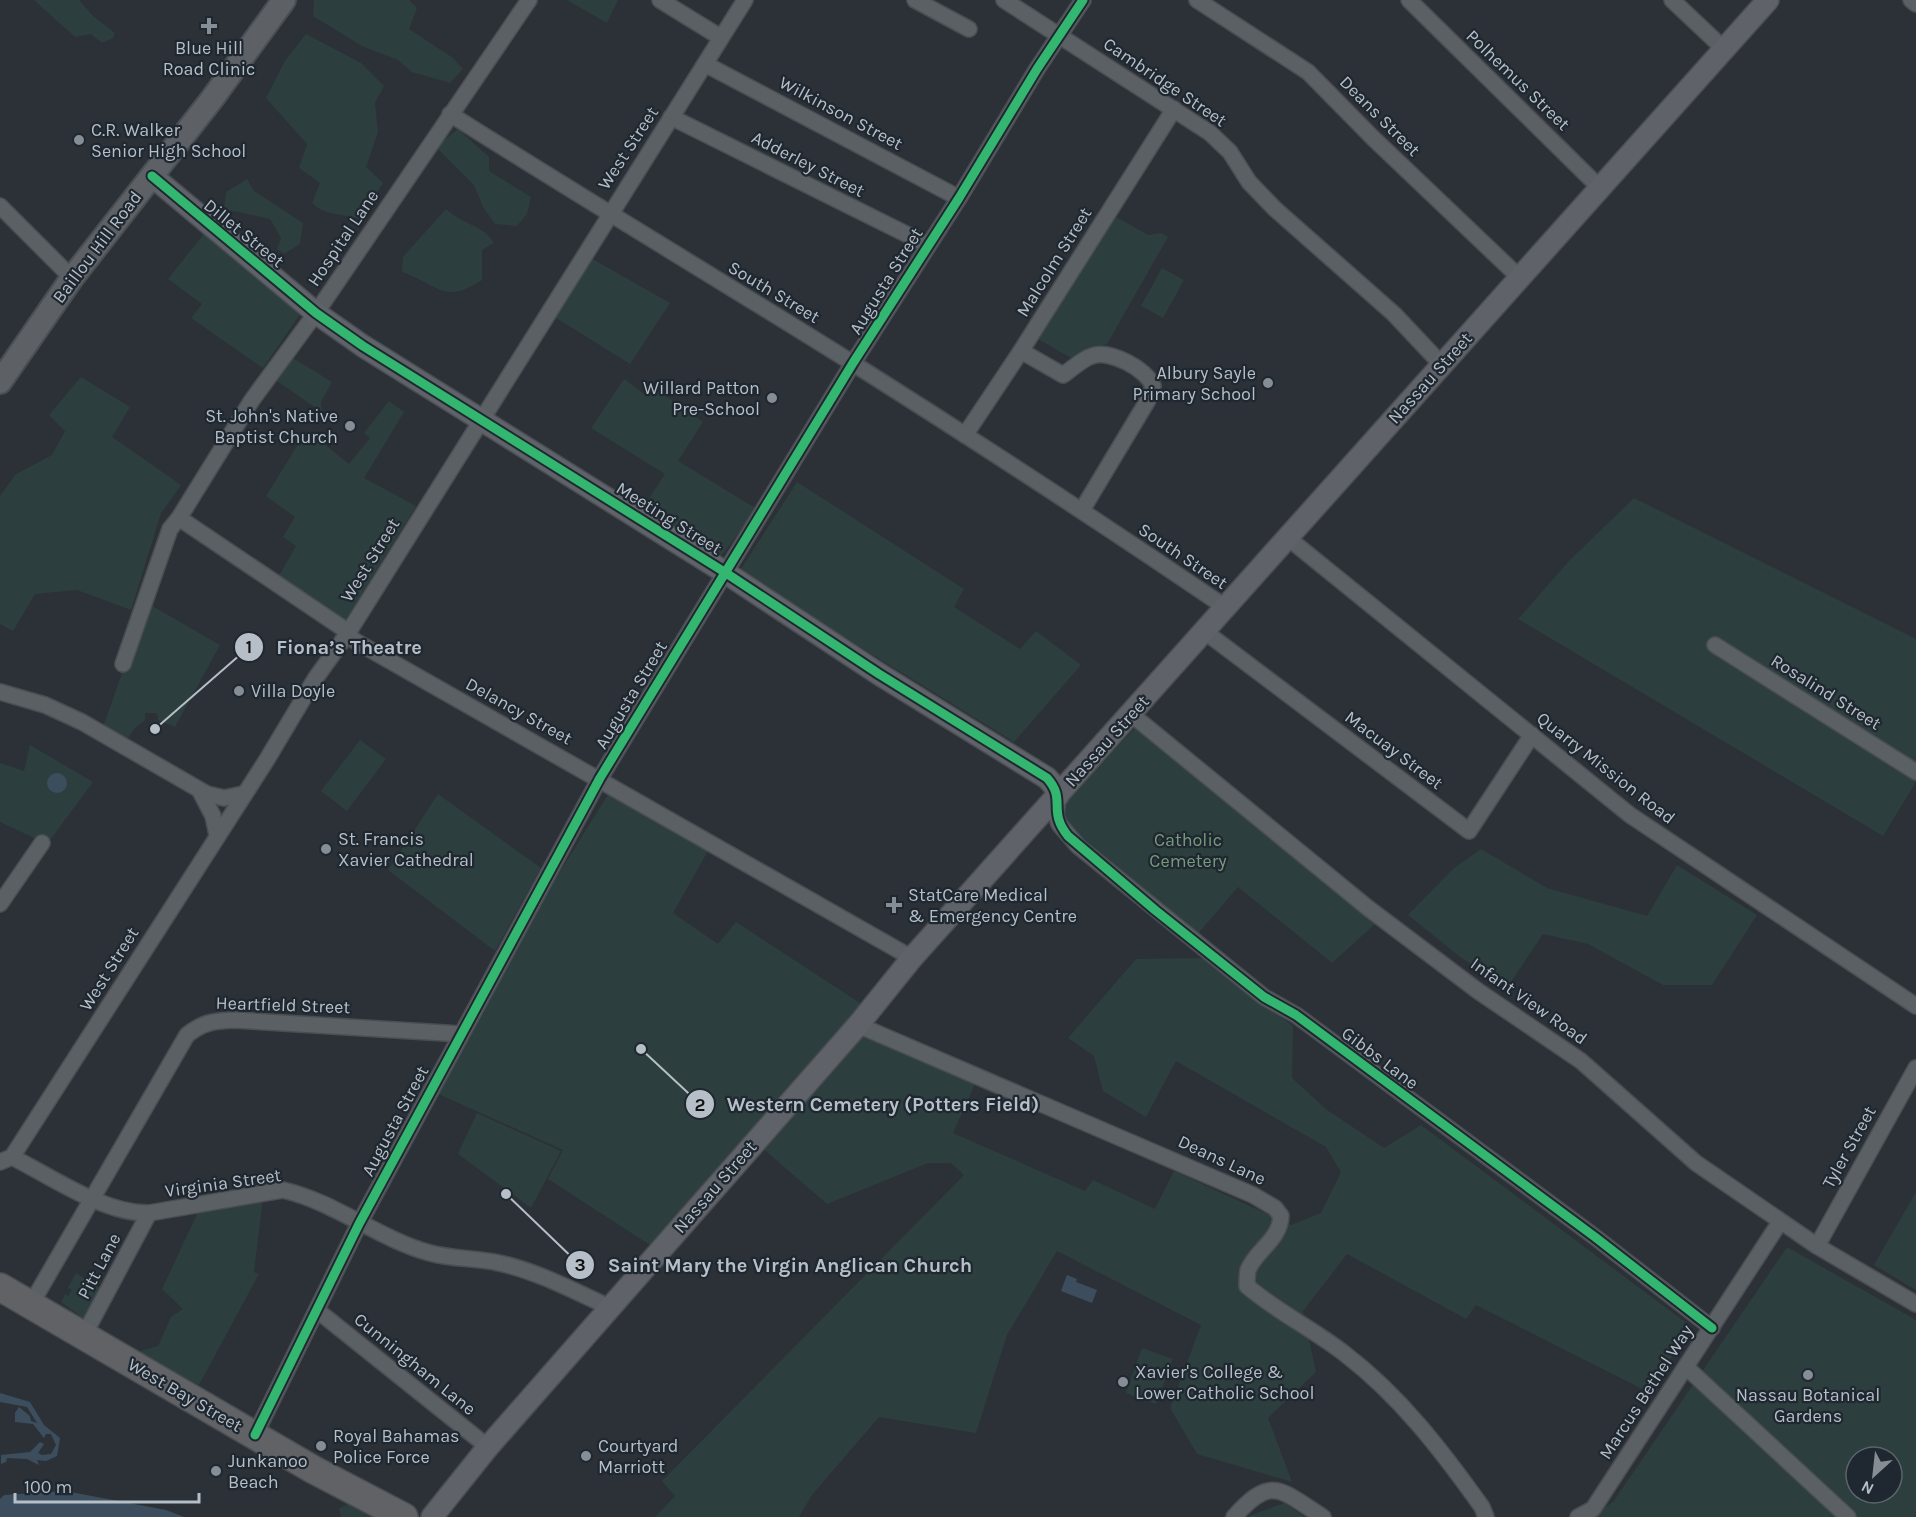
<svg xmlns="http://www.w3.org/2000/svg" width="1916" height="1517" font-family="Karla,sans-serif">
  <style>
    .green { fill: #2c3e3d; fill-rule: evenodd }
    .water { fill: #3c4e5e }
    .lines { fill: none; stroke-linecap: round; stroke-linejoin: round }
    .street-casing { stroke: #4a4d51; stroke-width: 18 }
    .secondary-casing { stroke: #4a4d51; stroke-width: 24 }
    .primary-casing { stroke: #494e53; stroke-width: 26 }
    .highway-casing { stroke: #484d52; stroke-width: 30 }
    .street { stroke: #5b6064; stroke-width: 15 }
    .secondary { stroke: #5f6369; stroke-width: 21 }
    .primary { stroke: #5d6166; stroke-width: 22 }
    .highway { stroke: #606265; stroke-width: 27 }
    .cycleway-casing { stroke: #1f2830; stroke-width: 13 }
    .cycleway { stroke: #33b770; stroke-width: 9 }
    .poi-dot { fill: #868d95; stroke: #1f2830; stroke-width: 2 }
    .labels { text-anchor: middle; stroke-width: 4.5; stroke-linejoin: round; paint-order: stroke }
    .poi-label { font-size: 18px; fill: #b6bec7; stroke: #1f2830; text-anchor: start }
    .street-label { font-size: 18px; fill: #b6bec7; stroke: #1f2830 }
    .park-label { font-size: 18px; fill: #779a7c; stroke: #1f2830 }
    .leader { fill: none; stroke: #b6bec7; stroke-width: 2 }
    .callout-dot { fill: #b6bec7; stroke: #1f2830; stroke-width: 2 }
    .mark-label { font-size: 18px; text-anchor: middle; font-weight: bold; fill: #111 }
    .callout-label { font-size: 20px; text-anchor: middle; font-weight: bold; fill: #b6bec7; stroke: #1f2830; stroke-width: 4.5; stroke-linejoin: round; paint-order: stroke }
  </style>
  <rect width="100%" height="100%" fill="#2c3137"/>
  <g class="green">
    <polygon points="34,0 79,0 93,16 115,33 113,38 102,43 91,34 75,37"/>
    <polygon points="314,0 409,0 417,8 409,29 453,58 463,69 450,83 412,72 398,60 362,46 313,16"/>
    <polygon points="567,0 618,0 607,23"/>
    <path d="M 306,34 L 361,63 L 384,86 L 375,103 L 378,132 L 366,167 L 383,183 L 359,219 C 342,213 325,216 312,203 L 320,183 L 299,168 L 307,144 L 266,98 L 285,61 Z"/>
    <polygon points="458,129 489,157 489,171 531,197 527,214 517,226 495,224 483,207 474,185 436,147"/>
    <polygon points="247,179 254,191 303,223 300,244 284,254 277,249 281,238 270,219 224,209 226,192"/>
    <path d="M 446,209 C 461,224 484,225 494,243 L 482,250 L 482,280 C 443,305 440,285 402,272 L 403,257 Z"/>
    <polygon points="1116,217 1148,235 1161,233 1168,237 1107,344 1073,359 1038,339"/>
    <polygon points="206,231 303,310 263,368 191,318 202,304 168,279"/>
    <polygon points="589,257 670,303 630,364 553,316"/>
    <polygon points="1162,268 1184,280 1163,318 1141,306"/>
    <polygon points="293,358 332,382 321,402 322,412 277,381"/>
    <polygon points="81,377 130,407 112,437 181,485 161,513 131,610 77,590 35,594 13,631 0,624 0,496 16,474 52,455 65,431 49,415"/>
    <polygon points="624,379 644,394 653,387 703,422 678,461 757,509 719,559 641,511 665,474 591,428"/>
    <polygon points="389,401 404,412 364,478 416,506 343,624 277,579 296,546 283,537 295,517 266,496 304,435 319,440 349,464 370,438 364,433"/>
    <polygon points="797,482 964,589 954,607 1020,649 1036,631 1081,665 1014,742 739,572"/>
    <polygon points="1634,498 1916,639 1916,782 1883,836 1518,619 1569,561"/>
    <polygon points="147,603 220,645 175,727 158,720 157,713 145,713 145,720 135,728 126,741 103,727"/>
    <polygon points="1135,728 1375,924 1332,963 1238,887 1196,936 1062,820 1061,807"/>
    <polygon points="360,740 386,759 347,811 321,791"/>
    <polygon points="30,745 93,782 47,844 0,822 0,763 24,771"/>
    <polygon points="609,793 708,851 673,913 718,944 736,922 863,1005 650,1245 548,1179 563,1150 434,1092 536,910"/>
    <polygon points="438,794 541,868 495,951 388,870"/>
    <polygon points="1481,849 1547,888 1647,916 1677,865 1757,915 1712,985 1663,985 1588,944 1543,934 1507,988 1459,956 1408,915 1454,868"/>
    <polygon points="1203,958 1293,1026 1292,1078 1327,1110 1384,1148 1421,1125 1692,1327 1648,1392 1476,1305 1466,1319 1347,1254 1303,1311 1316,1372 1268,1418 1292,1482 1197,1454 1170,1408 1201,1325 1057,1251 1007,1335 976,1433 879,1417 812,1495 799,1517 655,1517 675,1496 662,1481 964,1175 951,1163 928,1163 827,1204 760,1146 862,1033 976,1082 953,1133 1085,1191 1093,1180 1155,1209 1174,1171 1291,1225 1321,1213 1341,1172 1326,1147 1176,1061 1146,1117 1103,1091 1094,1056 1068,1038 1136,959"/>
    <polygon points="477,1113 561,1151 531,1208 458,1154"/>
    <polygon points="1916,1192 1916,1290 1874,1265"/>
    <polygon points="263,1198 254,1272 259,1274 199,1385 137,1352 158,1346 171,1317 183,1309 162,1289 198,1212"/>
    <path d="M 1787,1247 L 1916,1320 L 1916,1517 L 1589,1517 L 1613,1502 ZM 1856,1457 L 1892,1457 L 1892,1493 L 1856,1493 Z"/>
    <polygon points="76,1273 103,1290 86,1320 61,1302 65,1294 68,1296 72,1290 68,1288"/>
    <polygon points="1142,1348 1173,1359 1156,1404 1126,1393"/>
    <polygon points="354,1502 384,1517 341,1517 339,1508"/>
    <polygon points="1284,1503 1305,1517 1249,1517 1249,1516"/>
  </g>
  <g class="water">
    <circle cx="57" cy="783" r="10"/>
    <polygon points="1067,1275 1077,1279 1076,1282 1097,1290 1092,1303 1061,1291"/>
    <polygon points="0,1393 30,1402 44,1425 60,1438 57,1456 46,1461 37,1460 39,1465 27,1459 7,1458 6,1462 1,1464 1,1455 30,1452 40,1442 44,1444 38,1453 42,1455 51,1454 56,1445 51,1434 46,1434 44,1438 33,1424 15,1422 15,1413 19,1407 30,1416 31,1421 37,1423 27,1407 0,1402"/>
    <polygon points="65,1491 166,1510 184,1517 0,1517 0,1499 4,1495"/>
  </g>
  <g class="lines">
    <defs>
      <g id="street">
        <polyline points="660,0 720,37"/>
        <polyline points="915,0 969,29"/>
        <polyline points="1004,0 1210,133 1230,152 1249,182 1275,209 1394,314 1442,365"/>
        <polyline points="1197,0 1308,72 1373,138 1520,278"/>
        <polyline points="1409,0 1599,187"/>
        <polyline points="1672,0 1724,49"/>
        <polyline points="1911,0 1916,4"/>
        <polyline points="705,64 959,198"/>
        <path d="M 450,114 C 584,199 720,280 854,364 C 979,443 1103,524 1225,607"/>
        <polyline points="671,117 928,245"/>
        <polyline points="0,206 72,278"/>
        <path d="M 1021,351 L 1063,375 C 1072,369 1082,359 1092,356 C 1109,349 1147,369 1153,386 L 1148,400 L 1082,510"/>
        <polyline points="965,435 1021,351 1174,109"/>
        <polyline points="179,518 341,627 355,641 912,958"/>
        <polyline points="1288,538 1630,815 1916,1006"/>
        <polyline points="1204,631 1469,831 1532,735"/>
        <polyline points="1715,645 1916,772"/>
        <polyline points="123,664 170,529 179,518 252,400 316,313 529,0"/>
        <polyline points="0,692 45,705 82,722 207,794 224,798 243,794"/>
        <polyline points="1131,714 1368,908 1478,991 1581,1061 1696,1163 1817,1246 1916,1304"/>
        <polyline points="200,791 213,816 217,835"/>
        <polyline points="1058,796 1056,815 1059,824 1078,846 1264,997 1296,1015 1595,1237 1712,1328"/>
        <polyline points="0,904 42,843"/>
        <path d="M 858,1025 L 1253,1195 L 1275,1208 L 1281,1216 C 1280,1240 1256,1250 1248,1270 C 1247,1275 1247,1281 1247,1286 C 1277,1312 1313,1329 1345,1354 C 1400,1396 1442,1451 1482,1507 L 1486,1517"/>
        <path d="M 12,1157 C 52,1177 104,1214 149,1213 L 283,1190 C 335,1202 379,1239 430,1253 C 452,1259 476,1258 499,1263 C 537,1271 574,1291 609,1307"/>
        <polyline points="0,1162 12,1157 266,761 315,679 348,633 745,0"/>
        <polyline points="1817,1246 1916,1068"/>
        <path d="M 30,1306 L 187,1035 C 203,1022 214,1021 234,1020 L 461,1034"/>
        <polyline points="318,1311 488,1447"/>
        <polyline points="83,1337 149,1213"/>
        <polyline points="1686,1367 1848,1517"/>
        <polyline points="255,1435 359,1224 600,778 853,363 959,198 1037,69 1083,0"/>
        <path d="M 1234,1517 C 1272,1474 1280,1490 1323,1517"/>
        <polyline points="1578,1517 1593,1509 1780,1222"/>
      </g>
      <g id="secondary">
        <polyline points="152,176 316,313 363,346 726,573 879,674 1047,778 1055,787 1058,796"/>
        <polyline points="432,1517 488,1447 858,1025 912,958 1768,0"/>
      </g>
      <polyline id="primary" points="0,382 72,278 212,99 284,0"/>
      <polyline id="highway" points="0,1287 314,1470 404,1517"/>
    </defs>
    <use href="#street" class="street-casing"/>
    <use href="#secondary" class="secondary-casing"/>
    <use href="#primary" class="primary-casing"/>
    <use href="#highway" class="highway-casing"/>
    <use href="#street" class="street"/>
    <use href="#secondary" class="secondary"/>
    <use href="#primary" class="primary"/>
    <use href="#highway" class="highway"/>
    <defs>
      <g id="cycleway">
        <path d="M 152,176 L 316,313 L 363,346 L 726,573 L 879,674 L 1047,778 C 1067,800 1047,810 1068,836 L 1155,910 L 1264,997 L 1296,1015 L 1595,1237 L 1712,1328"/>
        <polyline points="255,1435 359,1224 600,778 853,363 959,198 1037,69 1083,0"/>
      </g>
    </defs>
    <use href="#cycleway" class="cycleway-casing"/>
    <use href="#cycleway" class="cycleway"/>
  </g>
  <g class="poi-dot">
    <path d="M206 17h6v6h6v6h-6v6h-6v-6h-6v-6h6z"/>
    <circle cx="79" cy="140" r="6"/>
    <circle cx="1268" cy="383" r="6"/>
    <circle cx="772" cy="398" r="6"/>
    <circle cx="350" cy="426" r="6"/>
    <circle cx="239" cy="691" r="6"/>
    <circle cx="326" cy="849" r="6"/>
    <path d="M891 896h6v6h6v6h-6v6h-6v-6h-6v-6h6z"/>
    <circle cx="1808" cy="1375" r="6"/>
    <circle cx="1123" cy="1382" r="6"/>
    <circle cx="321" cy="1446" r="6"/>
    <circle cx="586" cy="1456" r="6"/>
    <circle cx="216" cy="1471" r="6"/>
  </g>
  <g class="labels">
    <g class="poi-label">
      <text x="209" y="54" text-anchor="middle">Blue Hill<tspan x="209" dy="21">Road Clinic</tspan></text>
      <text x="91" y="136">C.R. Walker<tspan x="91" dy="21">Senior High School</tspan></text>
      <text x="1256" y="379" text-anchor="end">Albury Sayle<tspan x="1256" dy="21">Primary School</tspan></text>
      <text x="760" y="394" text-anchor="end">Willard Patton<tspan x="760" dy="21">Pre-School</tspan></text>
      <text x="338" y="422" text-anchor="end">St. John's Native<tspan x="338" dy="21">Baptist Church</tspan></text>
      <text x="251" y="697">Villa Doyle</text>
      <text x="338" y="845">St. Francis<tspan x="338" dy="21">Xavier Cathedral</tspan></text>
      <text x="908" y="901">StatCare Medical<tspan x="908" dy="21">&amp; Emergency Centre</tspan></text>
      <text x="1135" y="1378">Xavier's College &amp;<tspan x="1135" dy="21">Lower Catholic School</tspan></text>
      <text x="1808" y="1401" text-anchor="middle">Nassau Botanical<tspan x="1808" dy="21">Gardens</tspan></text>
      <text x="333" y="1442">Royal Bahamas<tspan x="333" dy="21">Police Force</tspan></text>
      <text x="598" y="1452">Courtyard<tspan x="598" dy="21">Marriott</tspan></text>
      <text x="228" y="1467">Junkanoo<tspan x="228" dy="21">Beach</tspan></text>
    </g>
    <g class="street-label">
      <text transform="translate(1518 80) rotate(44)" y="6">Polhemus Street</text>
      <text transform="translate(1165 82) rotate(34)" y="6">Cambridge Street</text>
      <text transform="translate(841 113) rotate(28)" y="6">Wilkinson Street</text>
      <text transform="translate(1380 116) rotate(45)" y="6">Deans Street</text>
      <text transform="translate(628 148) rotate(-57)" y="6">West Street</text>
      <text transform="translate(808 164) rotate(27)" y="6">Adderley Street</text>
      <text transform="translate(244 233) rotate(39)" y="6">Dillet Street</text>
      <text transform="translate(343 238) rotate(-56)" y="6">Hospital Lane</text>
      <text transform="translate(97 247) rotate(-53)" y="6">Baillou Hill Road</text>
      <text transform="translate(1054 262) rotate(-58)" y="6">Malcolm Street</text>
      <text transform="translate(886 281) rotate(-58)" y="6">Augusta Street</text>
      <text transform="translate(774 292) rotate(31)" y="6">South Street</text>
      <text transform="translate(1430 378) rotate(-48)" y="6">Nassau Street</text>
      <text transform="translate(669 518) rotate(32)" y="6">Meeting Street</text>
      <text transform="translate(1183 556) rotate(34)" y="6">South Street</text>
      <text transform="translate(370 560) rotate(-58)" y="6">West Street</text>
      <text transform="translate(1826 692) rotate(32)" y="6">Rosalind Street</text>
      <text transform="translate(631 695) rotate(-59)" y="6">Augusta Street</text>
      <text transform="translate(519 711) rotate(29)" y="6">Delancy Street</text>
      <text transform="translate(1107 741) rotate(-48)" y="6">Nassau Street</text>
      <text transform="translate(1394 750) rotate(37)" y="6">Macuay Street</text>
      <text transform="translate(1606 768) rotate(38)" y="6">Quarry Mission Road</text>
      <text transform="translate(109 969) rotate(-58)" y="6">West Street</text>
      <text transform="translate(1529 1001) rotate(35)" y="6">Infant View Road</text>
      <text transform="translate(283 1005) rotate(2)" y="6">Heartfield Street</text>
      <text transform="translate(1380 1058) rotate(37)" y="6">Gibbs Lane</text>
      <text transform="translate(395 1121) rotate(-62)" y="6">Augusta Street</text>
      <text transform="translate(1849 1147) rotate(-61)" y="6">Tyler Street</text>
      <text transform="translate(1222 1160) rotate(25)" y="6">Deans Lane</text>
      <text transform="translate(223 1183) rotate(-8)" y="6">Virginia Street</text>
      <text transform="translate(715 1187) rotate(-49)" y="6">Nassau Street</text>
      <text transform="translate(99 1266) rotate(-62)" y="6">Pitt Lane</text>
      <text transform="translate(415 1364) rotate(39)" y="6">Cunningham Lane</text>
      <text transform="translate(1646 1392) rotate(-57)" y="6">Marcus Bethel Way</text>
      <text transform="translate(185 1395) rotate(30)" y="6">West Bay Street</text>
    </g>
    <g class="park-label">
      <text x="1188" y="846">Catholic<tspan x="1188" dy="21">Cemetery</tspan></text>
    </g>
  </g>
  <path class="leader" d="M155 729L249 647M641 1049L700 1104M506 1194L580 1265"/>
  <g class="callout-dot">
    <circle cx="155" cy="729" r="6"/>
    <circle cx="641" cy="1049" r="6"/>
    <circle cx="506" cy="1194" r="6"/>
    <circle cx="249" cy="647" r="15"/>
    <circle cx="700" cy="1104" r="15"/>
    <circle cx="580" cy="1265" r="15"/>
  </g>
  <g class="mark-label">
    <text x="249" y="653">1</text>
    <text x="700" y="1111">2</text>
    <text x="580" y="1271">3</text>
  </g>
  <g class="callout-label">
    <text x="349" y="654">Fiona’s Theatre</text>
    <text x="883" y="1111">Western Cemetery (Potters Field)</text>
    <text x="790" y="1272">Saint Mary the Virgin Anglican Church</text>
  </g>
  <g transform="translate(1874 1475) rotate(207)"><circle r="28" fill="#1f2830" stroke="#5b646c" stroke-width="1.5"/>
  <path d="M0-4.5L10 22L0 15L-10 22Z" fill="#868d95"/>
  <text y="-9" font-size="16" font-weight="bold" text-anchor="middle" fill="#b6bec7">N</text>
  </g>
  <path d="M15 1493v9h184v-9" fill="none" stroke="#b6bec7" stroke-width="3"/>
  <text x="24" y="1493" font-size="18" fill="#b6bec7" stroke="#1f2830" stroke-width="4.5" paint-order="stroke">100 m</text>
</svg>
